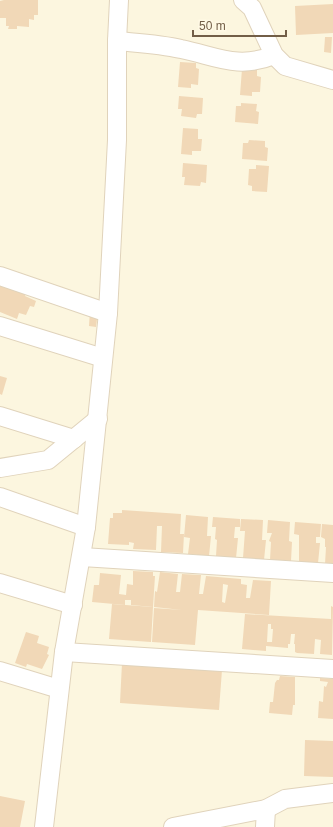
<svg xmlns="http://www.w3.org/2000/svg" width="333" height="827" font-family="Helvetica,sans-serif">
  <style>
    .building { fill: #f1d8b7; fill-rule: evenodd }
    .lines { fill: none; stroke-linecap: round; stroke-linejoin: round }
    .minor-casing { stroke: #e0d3bb; stroke-width: 20 }
    .minor { stroke: #fff; stroke-width: 18 }
  </style>
  <rect width="100%" height="100%" fill="#fcf6df"/>
  <g class="building">
    <polygon points="4,0 38,0 38,15 34,15 34,20 29,19 29,27 17,26 17,29 8,29 9,26 6,26 6,18 0,18 0,1"/>
    <polygon points="333,4 333,33 296,35 295,6"/>
    <polygon points="325,37 332,37 331,53 324,52"/>
    <polygon points="180,62 196,63 196,68 199,69 198,85 191,84 191,88 178,87"/>
    <polygon points="242,69 257,70 257,76 261,77 260,92 252,92 252,96 240,95"/>
    <polygon points="179,96 203,98 202,114 197,114 196,118 181,116 182,109 178,109"/>
    <polygon points="241,103 257,104 256,111 259,112 258,124 235,122 236,106 241,106"/>
    <polygon points="183,128 198,129 198,139 202,139 201,151 192,151 192,155 181,154"/>
    <polygon points="249,140 265,141 265,147 268,148 267,161 242,159 243,143 248,143"/>
    <polygon points="183,163 207,165 206,183 201,182 200,186 184,185 185,177 182,177"/>
    <polygon points="256,165 269,166 267,192 252,191 252,186 248,185 249,169 256,169"/>
    <polygon points="0,282 27,290 25,296 36,301 34,307 30,306 26,315 19,313 17,319 0,312"/>
    <polygon points="90,311 98,311 96,327 89,326"/>
    <polygon points="0,376 7,378 2,395 0,394"/>
    <polygon points="122,510 181,514 180,534 184,534 183,553 161,552 162,526 157,526 156,550 133,549 134,543 129,542 129,545 108,544 110,518 113,518 113,513 122,513"/>
    <polygon points="186,515 208,517 207,536 211,536 209,556 188,554 190,538 184,537"/>
    <polygon points="213,517 240,519 240,527 235,527 234,538 238,538 236,558 216,556 217,540 215,539 216,527 212,527"/>
    <polygon points="241,519 263,520 262,540 266,540 264,560 243,558 245,531 240,531"/>
    <polygon points="268,520 290,522 289,541 292,542 291,561 270,560 271,542 269,541 272,533 267,533"/>
    <polygon points="295,522 321,524 320,537 316,537 316,543 320,543 318,563 299,562 299,535 294,534"/>
    <polygon points="322,524 333,525 333,565 325,564 326,547 325,547 325,539 321,537"/>
    <polygon points="133,571 153,572 153,576 155,576 153,607 131,605 131,600 125,600 125,605 92,602 94,585 99,585 100,573 121,575 119,594 126,595 127,584 133,585"/>
    <path d="M 160,572 L 178,574 L 176,592 L 180,592 L 182,574 L 201,575 L 199,594 L 203,594 L 206,576 L 241,579 L 241,584 L 247,585 L 246,598 L 250,598 L 253,580 L 271,581 L 269,615 L 198,610 L 195,645 L 152,642 L 154,608 L 182,610 L 154,607 L 155,591 L 157,592 ZM 223,584 L 228,585 L 225,603 L 222,602 Z"/>
    <polygon points="112,604 153,607 151,642 109,639"/>
    <path d="M 331,606 L 333,607 L 332,655 L 320,654 L 321,640 L 315,639 L 314,654 L 297,653 L 295,652 L 295,644 L 294,644 L 295,634 L 291,634 L 290,644 L 288,644 L 288,648 L 266,646 L 266,651 L 242,649 L 245,614 L 331,619 ZM 268,624 L 271,624 L 271,629 L 273,629 L 272,642 L 267,642 Z"/>
    <polygon points="26,632 39,636 37,643 49,647 47,654 49,655 42,669 27,664 26,667 15,663"/>
    <polygon points="122,663 222,670 219,710 120,703"/>
    <polygon points="280,676 295,677 295,705 293,705 292,715 269,713 270,702 273,702 275,683 277,680 279,680"/>
    <polygon points="320,678 333,679 333,719 318,718 319,701 323,702 324,686 326,687 328,682 320,681"/>
    <polygon points="305,740 333,741 333,777 304,776"/>
    <polygon points="0,796 25,801 20,827 0,827"/>
  </g>
  <g class="lines">
    <defs>
      <g id="minor">
        <polyline points="243,0 252,8 274,55 285,66 333,80"/>
        <path d="M 117,41 C 138,43 160,44 181,49 C 216,56 238,70 274,55"/>
        <polyline points="0,276 108,313"/>
        <polyline points="0,326 103,358"/>
        <polyline points="0,416 74,439"/>
        <polyline points="0,468 48,460 98,419"/>
        <polyline points="0,497 86,527"/>
        <polyline points="82,557 333,573"/>
        <polyline points="0,583 73,605"/>
        <polyline points="64,652 333,669"/>
        <polyline points="0,671 59,689"/>
        <polyline points="44,827 64,652 86,527 108,313 117,140 117,41 119,0"/>
        <polyline points="173,827 266,809 285,799 333,793"/>
        <polyline points="265,827 266,809"/>
      </g>
    </defs>
    <use href="#minor" class="minor-casing"/>
    <use href="#minor" class="minor"/>
  </g>
  <path d="M193 30v6h93v-6" fill="none" stroke="#725e47" stroke-width="2"/>
  <text x="199" y="30" font-size="12" fill="#725e47" stroke="#fff9e5" stroke-width="3" paint-order="stroke">50 m</text>
</svg>
